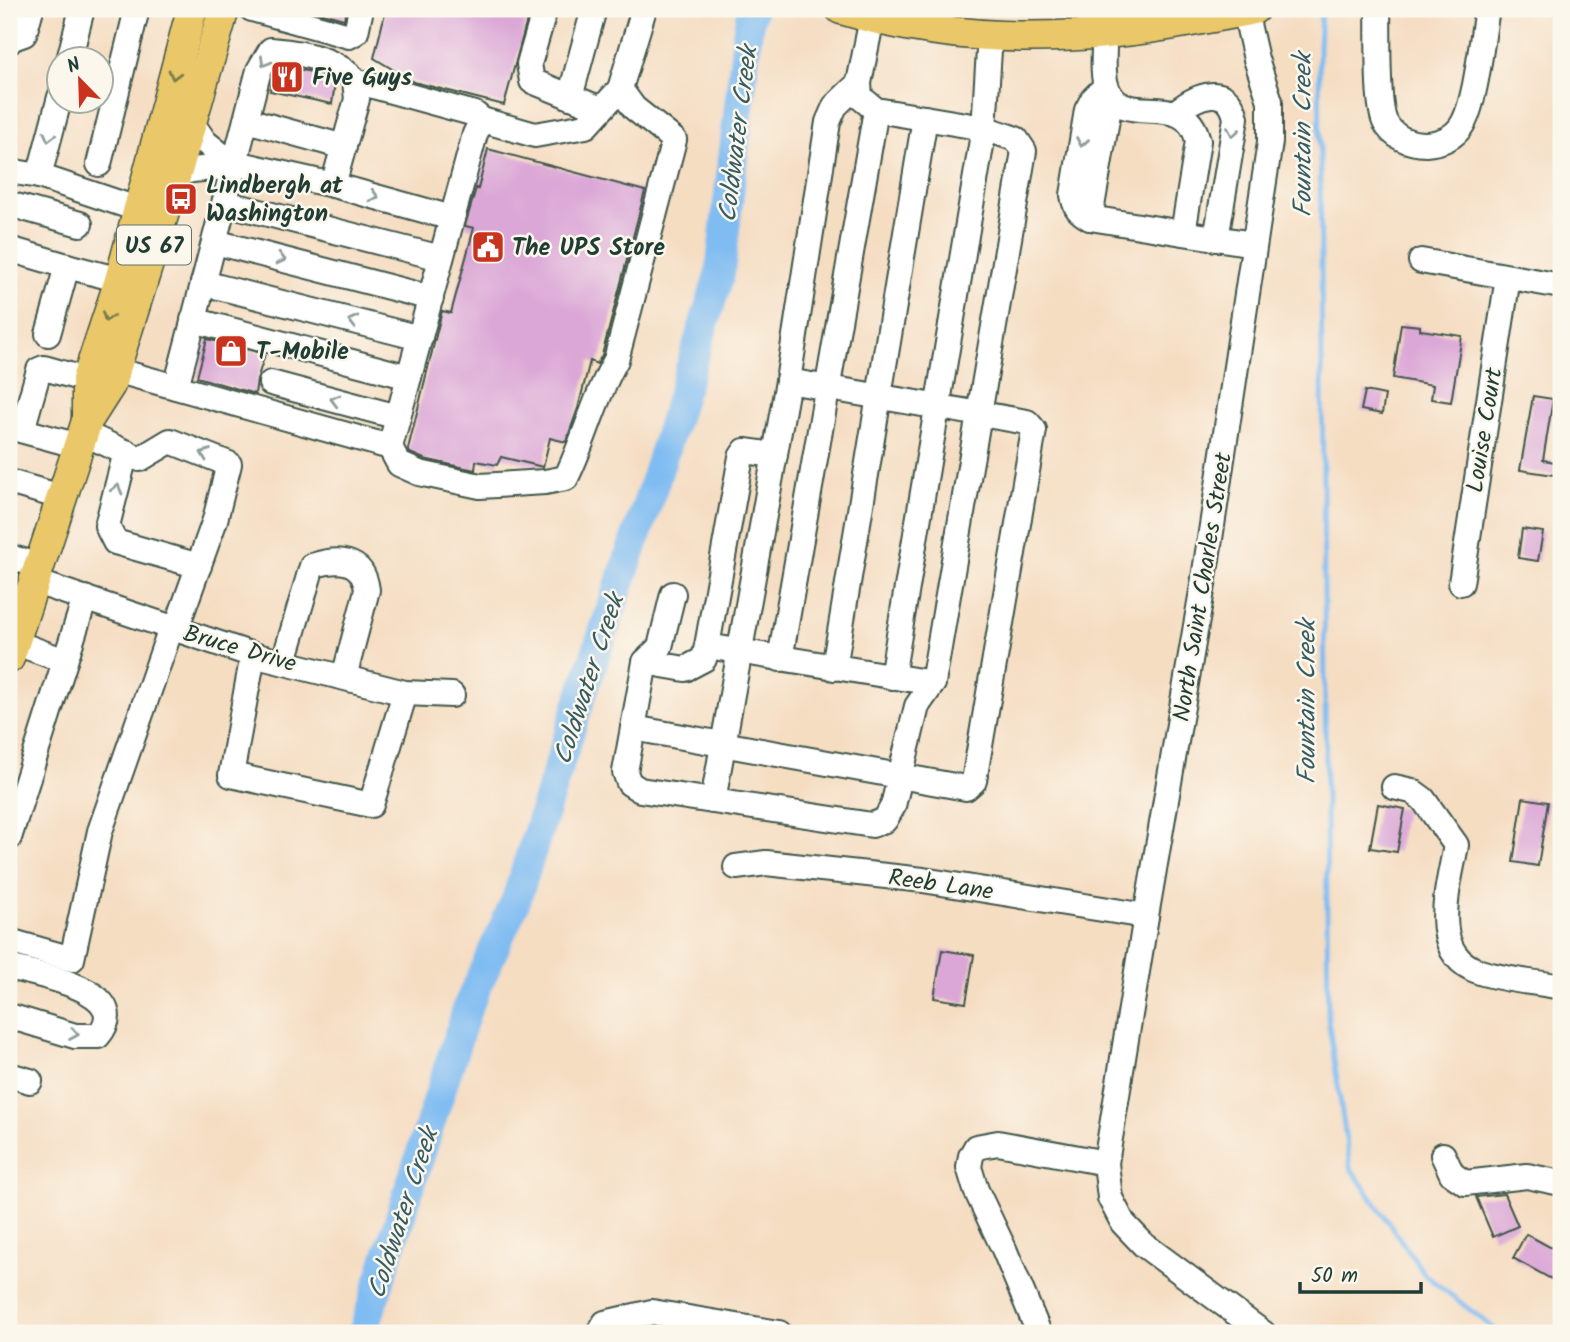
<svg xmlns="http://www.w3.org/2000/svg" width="1570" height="1342" font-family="Kalam,sans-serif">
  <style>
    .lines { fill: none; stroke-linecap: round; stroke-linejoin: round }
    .stream { stroke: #7fbcf2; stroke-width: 5 }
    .river { stroke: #7fbcf2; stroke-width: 30 }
    .building { fill: #dba7d7 }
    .minor-casing { stroke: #3f5549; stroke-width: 28 }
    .major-casing { stroke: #3f5549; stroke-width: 33 }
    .minor { stroke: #fff; stroke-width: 24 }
    .major { stroke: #eac769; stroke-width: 30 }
    .oneway { stroke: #8f9e9a }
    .oneway2 { stroke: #7a7b4c }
    .labels { text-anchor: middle; stroke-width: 5; stroke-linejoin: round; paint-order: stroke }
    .shield { fill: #fbf7ec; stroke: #61756b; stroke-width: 2 }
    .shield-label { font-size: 23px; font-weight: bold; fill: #1f3d34 }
    .poi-label { font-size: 24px; font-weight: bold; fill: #1f3d34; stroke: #fbf7ec; text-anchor: start }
    .street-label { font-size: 24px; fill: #1f3d34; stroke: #fbf7ec }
    .water-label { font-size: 26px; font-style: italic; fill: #375d64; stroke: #fbf7ec }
  </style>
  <rect width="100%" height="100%" fill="#fbf7ec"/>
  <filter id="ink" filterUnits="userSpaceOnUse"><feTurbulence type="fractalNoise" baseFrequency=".0143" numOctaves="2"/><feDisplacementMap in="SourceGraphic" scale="14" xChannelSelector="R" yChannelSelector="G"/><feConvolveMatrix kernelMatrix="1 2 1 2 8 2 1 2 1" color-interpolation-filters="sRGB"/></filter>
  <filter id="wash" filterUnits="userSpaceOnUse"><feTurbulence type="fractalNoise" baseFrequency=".00686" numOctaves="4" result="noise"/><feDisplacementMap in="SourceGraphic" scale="28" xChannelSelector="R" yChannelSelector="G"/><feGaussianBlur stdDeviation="1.57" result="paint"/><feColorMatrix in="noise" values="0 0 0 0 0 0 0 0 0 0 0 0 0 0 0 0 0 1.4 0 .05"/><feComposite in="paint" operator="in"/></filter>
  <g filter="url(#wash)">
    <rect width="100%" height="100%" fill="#f5ddc2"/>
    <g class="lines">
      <polyline class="stream" points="1321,9 1319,48 1328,1018 1350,1167 1425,1275 1500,1333"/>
      <polyline class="river" points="363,1333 468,1006 516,900 577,709 653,487 720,273 748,28 752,9"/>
    </g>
    <g id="blocks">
      <g class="building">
        <polygon points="307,9 346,9 344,19"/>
        <polygon points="386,9 530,9 504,105 414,82 374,58"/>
        <polygon points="279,66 312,72 335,83 332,104 270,91 273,76"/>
        <polygon points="488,149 645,191 602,355 597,364 590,361 578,408 566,442 550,438 543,467 501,457 497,465 476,461 475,470 424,459 410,453 408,449 442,311 451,313 474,228 465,226 476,188 478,189"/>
        <polygon points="1401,324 1420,326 1420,330 1462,336 1451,402 1431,399 1433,385 1393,378"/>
        <polygon points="207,339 265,354 257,380 255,394 197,377"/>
        <polygon points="1365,391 1385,395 1382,414 1361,410"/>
        <polygon points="1533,396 1553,399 1543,460 1561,463 1561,476 1520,470"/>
        <polygon points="1522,529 1543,532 1538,561 1518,558"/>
        <polygon points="1523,798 1548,802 1538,866 1513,862"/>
        <polygon points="1378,804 1405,809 1397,852 1370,848"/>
        <polygon points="942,950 974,955 966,1003 934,998"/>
        <polygon points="1504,1194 1518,1226 1493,1237 1476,1197"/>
        <polygon points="1526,1234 1561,1253 1561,1260 1551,1279 1513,1258"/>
      </g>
    </g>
  </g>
  <g filter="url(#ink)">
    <use href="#blocks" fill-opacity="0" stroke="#3f5549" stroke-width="2"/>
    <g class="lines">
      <defs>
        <g id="minor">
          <polyline points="252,9 349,36 356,32 361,9"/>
          <polyline points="545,9 529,64 532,81 601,109"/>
          <path d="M 1378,9 C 1379,34 1376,102 1385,122 C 1393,137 1409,144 1426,144 C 1440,143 1454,138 1462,125 C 1476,103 1482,37 1487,9"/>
          <polyline points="1245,11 1256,59 1270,101 1270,142 1203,585 1146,916 1106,1163 1110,1198 1123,1223 1144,1245 1263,1333"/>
          <polyline points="872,18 859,83 860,97 876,110 984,128 990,35"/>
          <path d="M 1104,33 C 1105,50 1101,73 1107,88 C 1122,131 1186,86 1198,141 L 1183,233 L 1254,244"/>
          <polyline points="9,42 10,39 24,34 31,9"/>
          <polyline points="69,60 82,9"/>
          <path d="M 1106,86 L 1093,99 L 1087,110 L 1073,195 C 1075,208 1079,212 1090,218 L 1183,233"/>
          <polyline points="570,97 594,9"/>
          <path d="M 1176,112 C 1196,96 1228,81 1236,118 L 1216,239"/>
          <polyline points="247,120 344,147"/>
          <polyline points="236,163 333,185 452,218"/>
          <polyline points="99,164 137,9"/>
          <polyline points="9,171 39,176 140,210"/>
          <polyline points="176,174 192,170 235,166 205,142 191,122"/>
          <polyline points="39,176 60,97"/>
          <polyline points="333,185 357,99 355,81"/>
          <polyline points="225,203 441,258"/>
          <polyline points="9,204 80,224"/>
          <polyline points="1090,218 1111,96"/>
          <polyline points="215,242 431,298"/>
          <polyline points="9,249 67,266 48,334"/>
          <polyline points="1421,261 1561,286"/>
          <polyline points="67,266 120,280"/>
          <polyline points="203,283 420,338"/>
          <polyline points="193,320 409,377"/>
          <polyline points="115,370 390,447 475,134 482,120 535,135 586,126 620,89 644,9"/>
          <polyline points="271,383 398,417"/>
          <path d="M 176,387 L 259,70 L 271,50 C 298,52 338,59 355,81 L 475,114 L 482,120"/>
          <polyline points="9,427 79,446"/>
          <polyline points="22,430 39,370 44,368 87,380"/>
          <polyline points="83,433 140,459 170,441 229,464 215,520 176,629"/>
          <path d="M 390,447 L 399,464 L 419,473 L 480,486 L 545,482 L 566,478 C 585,440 594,398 616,360 L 674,140 L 634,108 L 620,89"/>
          <polyline points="126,452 107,526 115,542 199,566"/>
          <polyline points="775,455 745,451 741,457 707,646 933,683"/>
          <polyline points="9,482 61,497"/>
          <polyline points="9,557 38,565"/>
          <polyline points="33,581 253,655 405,693 452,695"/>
          <polyline points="1461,583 1508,277"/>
          <polyline points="673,594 660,647 645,662 625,772 629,783 640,790 872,825 885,820 893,806 917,706 933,683 1024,151 1016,139 984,128 892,677"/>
          <polyline points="14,642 65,661"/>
          <polyline points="253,655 231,775 371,805 405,693"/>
          <polyline points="780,659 876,110"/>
          <path d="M 284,661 L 312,566 C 337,558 363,557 367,590 L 344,677"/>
          <polyline points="645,662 685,669 704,659 707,646"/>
          <polyline points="834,668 925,118"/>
          <polyline points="633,728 966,788 974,781 1034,430 1027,422 788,381"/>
          <path d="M 1394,787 L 1412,791 L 1423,799 L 1456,845 C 1449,886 1426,954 1480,972 C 1505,980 1535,982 1561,987"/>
          <polyline points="713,801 788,381 828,122 835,106 859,83"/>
          <polyline points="9,838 85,598"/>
          <polyline points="736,867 766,863 923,880 1146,916"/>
          <polyline points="9,941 72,959 100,831 171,628"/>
          <path d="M 9,967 C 36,975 137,990 98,1036 L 75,1036 L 9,1016"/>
          <polyline points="9,1075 30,1081"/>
          <polyline points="1443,1155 1452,1174 1465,1183 1527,1176 1561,1183"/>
          <polyline points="599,1333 605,1323 652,1312 779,1333"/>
          <polyline points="1039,1333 1004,1249 976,1190 969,1167 971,1156 976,1147 998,1143 1106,1163"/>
        </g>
        <g id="major">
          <path d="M 841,9 C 955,44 1074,43 1191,21 C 1211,17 1233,14 1254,9"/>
          <polyline points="87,421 87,380 120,280 192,9"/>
          <polyline points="9,658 87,421 110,385 176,174 224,9"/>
        </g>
      </defs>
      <use href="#minor" class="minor-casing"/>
      <use href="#major" class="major-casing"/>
      <use href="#minor" class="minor"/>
      <use href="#major" class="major"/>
    </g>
    <defs><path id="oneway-chevron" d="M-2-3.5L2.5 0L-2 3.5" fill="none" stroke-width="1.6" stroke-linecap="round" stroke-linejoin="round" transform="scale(1.75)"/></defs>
    <g class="oneway">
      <use href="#oneway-chevron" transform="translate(265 62) rotate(120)"/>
      <use href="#oneway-chevron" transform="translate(1233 132) rotate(99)"/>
      <use href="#oneway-chevron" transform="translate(49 137) rotate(104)"/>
      <use href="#oneway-chevron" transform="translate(1082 142) rotate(100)"/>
      <use href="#oneway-chevron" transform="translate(374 196) rotate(15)"/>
      <use href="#oneway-chevron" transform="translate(281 259) rotate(14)"/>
      <use href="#oneway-chevron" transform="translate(353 321) rotate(-166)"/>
      <use href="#oneway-chevron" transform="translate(335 400) rotate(-165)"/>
      <use href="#oneway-chevron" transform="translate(205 454) rotate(-159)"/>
      <use href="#oneway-chevron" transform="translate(117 489) rotate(-75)"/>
      <use href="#oneway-chevron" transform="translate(74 1034) rotate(9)"/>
    </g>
    <g class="oneway2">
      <use href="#oneway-chevron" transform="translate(174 75) rotate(105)"/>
      <use href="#oneway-chevron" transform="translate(107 317) rotate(108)"/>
    </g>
  </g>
  <defs>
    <symbol id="restaurant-square" viewBox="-11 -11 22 22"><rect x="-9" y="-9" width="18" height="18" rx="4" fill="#c8321e" stroke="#fbf7ec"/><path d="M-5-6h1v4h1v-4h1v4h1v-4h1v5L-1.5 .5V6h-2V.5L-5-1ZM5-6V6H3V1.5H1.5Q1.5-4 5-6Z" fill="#fff"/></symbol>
    <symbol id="bus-square" viewBox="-11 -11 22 22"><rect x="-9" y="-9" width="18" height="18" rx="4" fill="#c8321e" stroke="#fbf7ec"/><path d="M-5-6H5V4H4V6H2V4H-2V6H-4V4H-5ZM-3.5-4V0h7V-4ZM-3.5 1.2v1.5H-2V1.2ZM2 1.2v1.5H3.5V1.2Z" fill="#fff"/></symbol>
    <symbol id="civic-square" viewBox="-11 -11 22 22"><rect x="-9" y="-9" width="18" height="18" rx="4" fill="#c8321e" stroke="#fbf7ec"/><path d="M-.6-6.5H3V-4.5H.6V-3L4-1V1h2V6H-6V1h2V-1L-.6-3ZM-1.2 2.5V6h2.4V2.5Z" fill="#fff"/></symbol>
    <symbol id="shop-square" viewBox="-11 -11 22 22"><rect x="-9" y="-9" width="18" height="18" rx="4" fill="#c8321e" stroke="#fbf7ec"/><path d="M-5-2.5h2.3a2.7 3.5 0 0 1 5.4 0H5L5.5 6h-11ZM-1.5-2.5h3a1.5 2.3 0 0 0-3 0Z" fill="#fff"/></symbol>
  </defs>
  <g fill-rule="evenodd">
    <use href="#restaurant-square" x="268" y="58" width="38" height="38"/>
    <use href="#bus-square" x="162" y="180" width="38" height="38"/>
    <use href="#civic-square" x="469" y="228" width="38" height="38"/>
    <use href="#shop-square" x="212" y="332" width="38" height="38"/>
  </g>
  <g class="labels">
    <rect class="shield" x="117" y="225.5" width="74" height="39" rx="5"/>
    <g class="shield-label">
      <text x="154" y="253">US 67</text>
    </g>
    <g class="poi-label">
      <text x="312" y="85">Five Guys</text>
      <text x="206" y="193">Lindbergh at<tspan x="206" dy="28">Washington</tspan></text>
      <text x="512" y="255">The UPS Store</text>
      <text x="256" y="359">T-Mobile</text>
    </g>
    <g class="street-label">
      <text transform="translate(1484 430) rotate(-81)" y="8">Louise Court</text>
      <text transform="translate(1202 587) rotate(-81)" y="8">North Saint Charles Street</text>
      <text transform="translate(240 648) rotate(16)" y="8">Bruce Drive</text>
      <text transform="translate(941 884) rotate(8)" y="8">Reeb Lane</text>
    </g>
    <g class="water-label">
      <text transform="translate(737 134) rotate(-83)" y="9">Coldwater Creek</text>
      <text transform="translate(1302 135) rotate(-90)" y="9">Fountain Creek</text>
      <text transform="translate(588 679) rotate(-72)" y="9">Coldwater Creek</text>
      <text transform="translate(1306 702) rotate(-90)" y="9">Fountain Creek</text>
      <text transform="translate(402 1213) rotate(-72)" y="9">Coldwater Creek</text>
    </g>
  </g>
  <rect width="1570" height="1342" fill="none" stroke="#fbf7ec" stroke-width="35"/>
  <g transform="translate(80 80) rotate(337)"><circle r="33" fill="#fbf7ec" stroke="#a3ada2" stroke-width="2"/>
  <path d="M0-5L12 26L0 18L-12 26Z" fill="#c8321e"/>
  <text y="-10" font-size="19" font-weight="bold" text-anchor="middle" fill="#1f3d34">N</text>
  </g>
  <path d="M1300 1282v10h121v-10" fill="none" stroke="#1f3d34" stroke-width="3.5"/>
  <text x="1311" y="1282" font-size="21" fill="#1f3d34" stroke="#fbf7ec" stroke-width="5" paint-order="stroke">50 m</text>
</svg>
